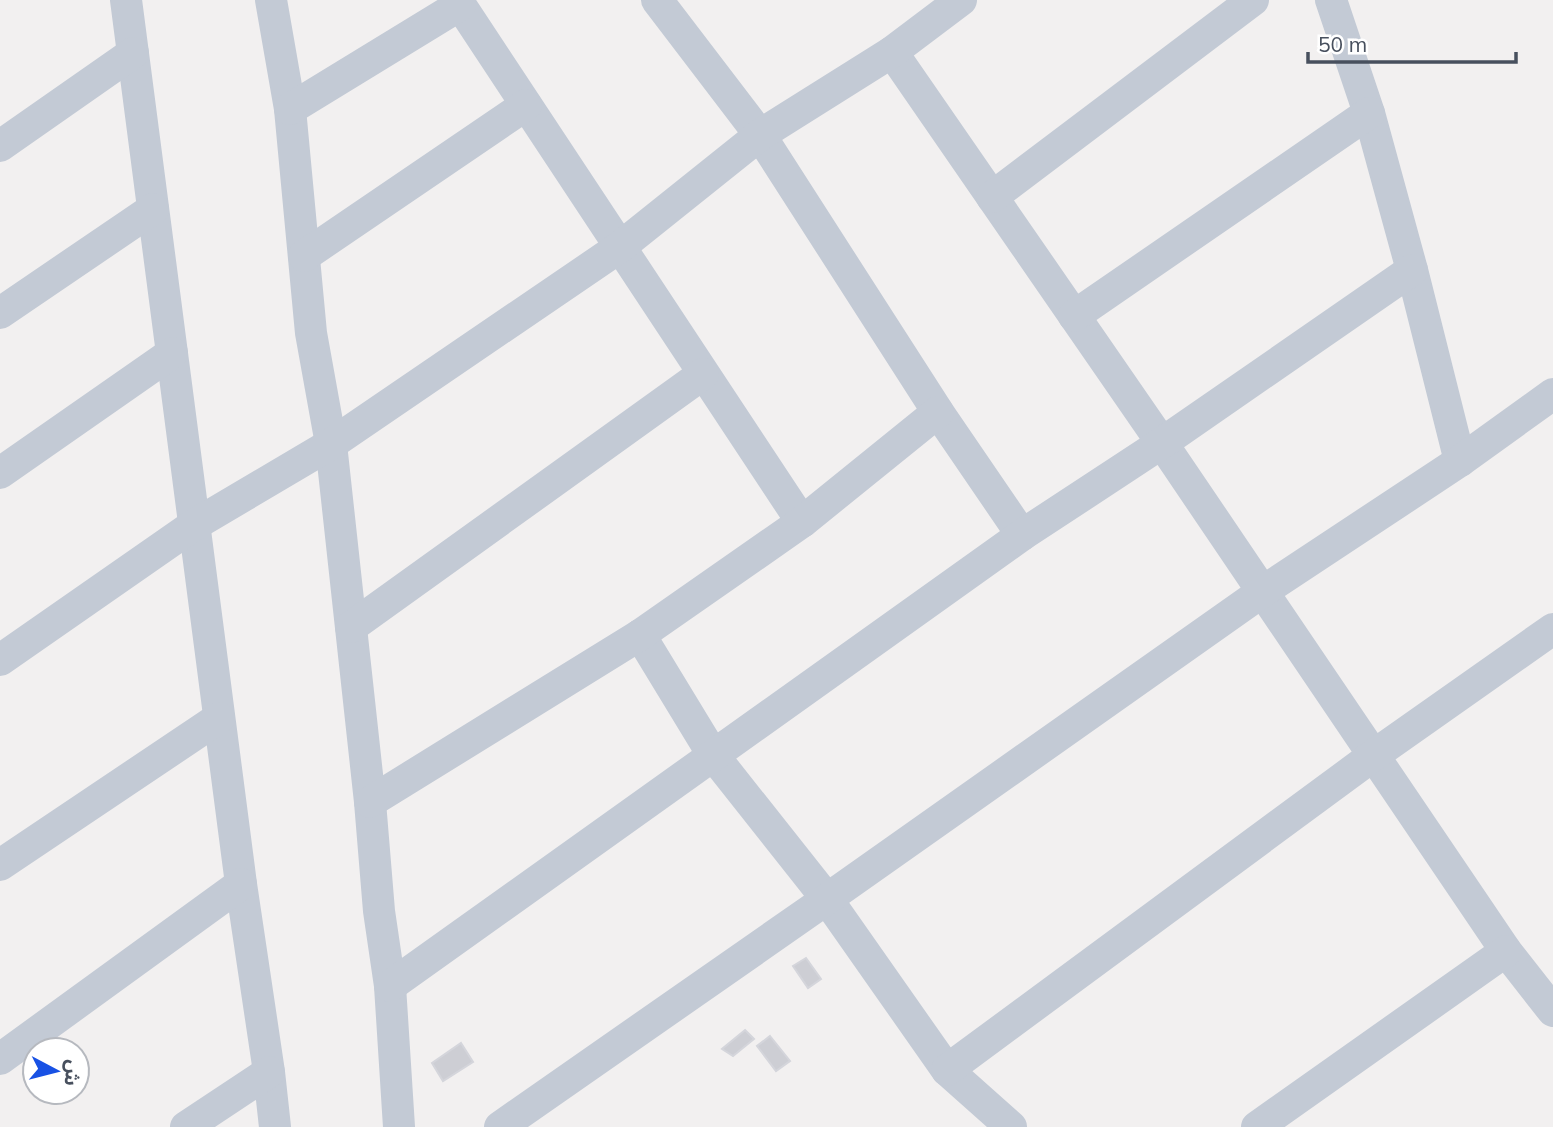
<svg xmlns="http://www.w3.org/2000/svg" width="1553" height="1127" font-family="Mulish,'Noto Sans Arabic',sans-serif">
  <style>
    .building { fill: #cdced4; stroke: #d4d5db; stroke-width: 2 }
    .lines { fill: none; stroke-linecap: round; stroke-linejoin: round }
    .minor { stroke: #c3cad5; stroke-width: 32 }
  </style>
  <rect width="100%" height="100%" fill="#f2f0f0"/>
  <g class="building">
    <polygon points="806,958 821,979 808,988 793,966"/>
    <polygon points="745,1030 754,1039 733,1056 722,1049"/>
    <polygon points="770,1036 790,1061 776,1071 757,1046"/>
    <polygon points="461,1043 473,1062 443,1081 432,1063"/>
  </g>
  <g class="lines">
    <g class="minor">
      <polyline points="126,0 241,884 269,1072 275,1127"/>
      <polyline points="271,0 290,109 311,333 331,444 370,802 379,911 390,986 399,1127"/>
      <polyline points="457,0 802,522"/>
      <polyline points="657,0 760,135 938,412 1022,535"/>
      <polyline points="1331,0 1369,113 1412,270 1460,461"/>
      <polyline points="892,52 1162,443 1506,951 1553,1011"/>
      <polyline points="290,109 460,5"/>
      <polyline points="0,146 133,53"/>
      <polyline points="992,197 1253,0"/>
      <polyline points="304,256 526,105"/>
      <polyline points="0,313 153,209"/>
      <polyline points="1074,316 1369,113"/>
      <polyline points="0,473 172,353"/>
      <polyline points="351,627 703,374"/>
      <polyline points="640,635 713,755 827,899 947,1070 1011,1127"/>
      <polyline points="0,660 194,525 331,444 620,247 760,135 892,52 961,0"/>
      <polyline points="370,802 640,635 802,522 938,412"/>
      <polyline points="0,865 219,718"/>
      <polyline points="390,986 1022,535 1162,443 1412,270"/>
      <polyline points="0,1059 241,884"/>
      <polyline points="947,1070 1374,755 1553,629"/>
      <polyline points="186,1127 269,1072"/>
      <polyline points="500,1127 827,899 1262,592 1460,461 1553,394"/>
      <polyline points="1257,1127 1506,951"/>
    </g>
  </g>
  <g transform="translate(56 1071) rotate(97)"><circle r="33" fill="#ffffff" stroke="#b6b9bf" stroke-width="2"/>
  <path d="M0-5L12 26L0 18L-12 26Z" fill="#1851e4"/>
  <text y="-10" font-size="19" font-weight="bold" text-anchor="middle" fill="#48505e">ش</text>
  </g>
  <path d="M1308 52v10h208v-10" fill="none" stroke="#48505e" stroke-width="3.5"/>
  <text x="1318" y="52" font-size="21" fill="#48505e" stroke="#ffffff" stroke-width="5" paint-order="stroke">50 m</text>
</svg>
